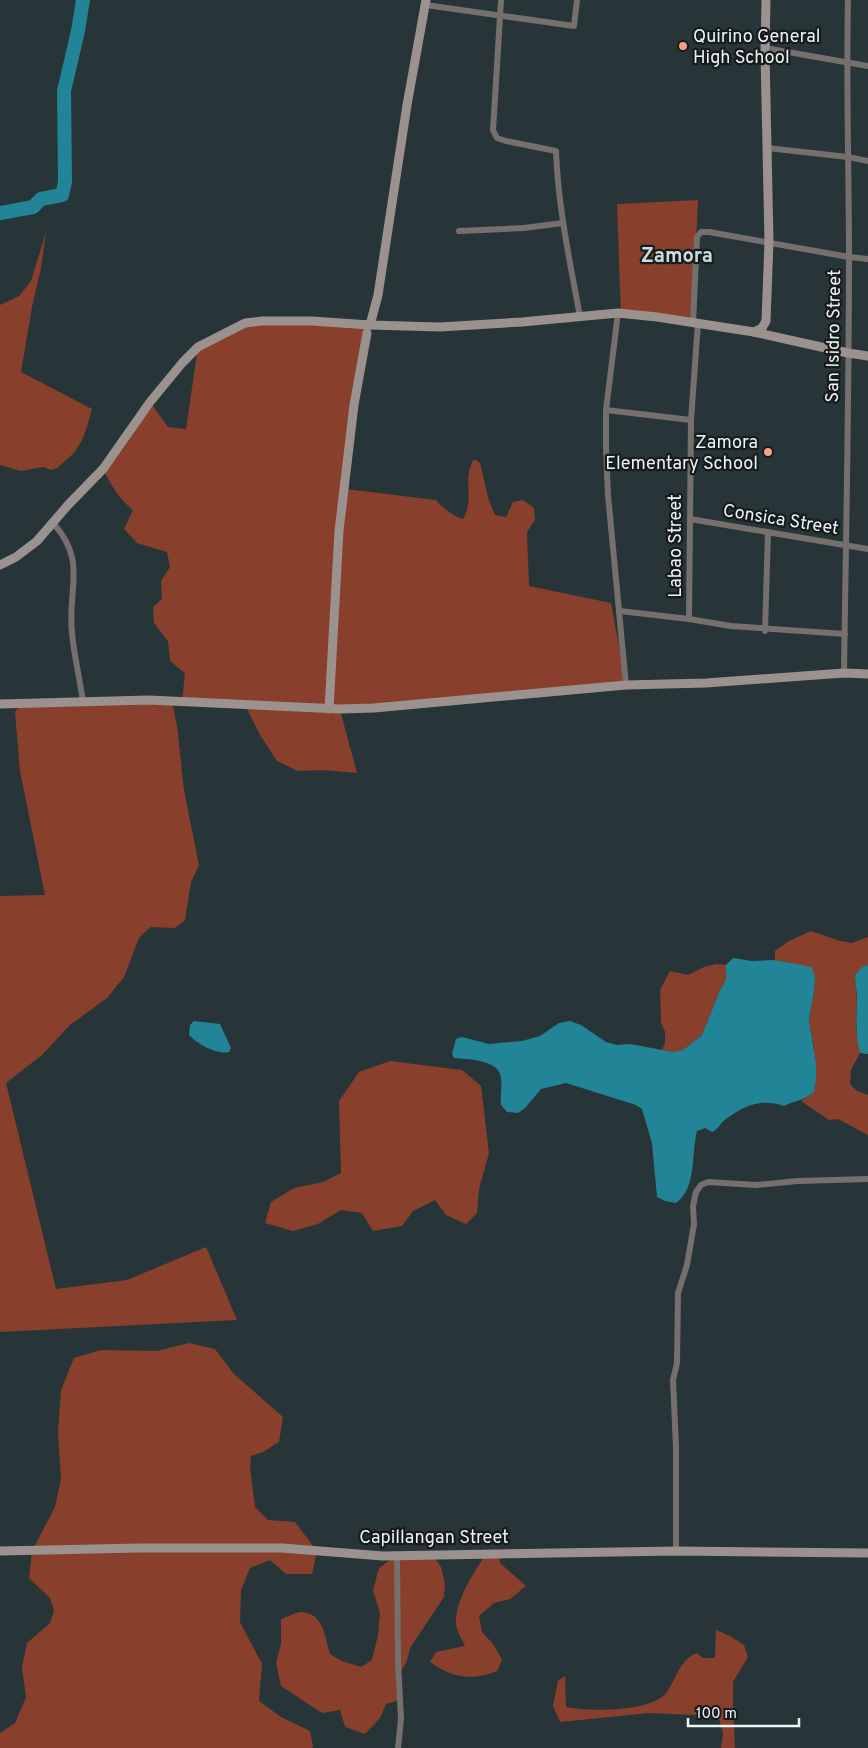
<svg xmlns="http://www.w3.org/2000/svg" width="868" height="1748" font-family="Overpass,sans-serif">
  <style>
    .green { fill: #883f2b }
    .water { fill: #218497 }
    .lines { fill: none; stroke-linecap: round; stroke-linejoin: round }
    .river { stroke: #218497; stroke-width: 14 }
    .street { stroke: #756f6e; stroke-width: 6 }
    .secondary { stroke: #9b928f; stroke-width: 9 }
    .poi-dot { fill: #f49e86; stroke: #161b1c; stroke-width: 2 }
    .labels { text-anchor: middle; stroke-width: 4.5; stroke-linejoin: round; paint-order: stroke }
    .poi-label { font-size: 18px; fill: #ecf4f6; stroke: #161b1c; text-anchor: start }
    .street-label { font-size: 18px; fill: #ecf4f6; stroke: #161b1c }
    .quarter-label { font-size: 20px; font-weight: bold; fill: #cbdbdf; stroke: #161b1c }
  </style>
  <rect width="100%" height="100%" fill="#283538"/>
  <g class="green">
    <polygon points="698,200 692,321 621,316 617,204"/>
    <polygon points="46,232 41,268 32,307 21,372 92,409 86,430 81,442 74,453 57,468 51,470 43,467 21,471 0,465 0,305 19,296 31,281"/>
    <path d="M 245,323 L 370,325 L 345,489 L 436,500 C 440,506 456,518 463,519 C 475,499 462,482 473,460 L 476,460 L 480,463 L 489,501 L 495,515 L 506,517 L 513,502 L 523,500 L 534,508 L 535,520 L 527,532 L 529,586 L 611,603 L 626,685 L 340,710 L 357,773 L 322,770 L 298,771 L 277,761 L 260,735 L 245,705 L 182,702 L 185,673 L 170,661 L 168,641 L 154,623 L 153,607 L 162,599 L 161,581 L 170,567 L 167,552 L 137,543 L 124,529 L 133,510 C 119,499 111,485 103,469 L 150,402 L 168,427 L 186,429 L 198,347 Z"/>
    <polygon points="172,701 177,726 184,790 199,865 191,882 185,920 175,928 151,927 145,932 139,938 124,977 107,998 70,1025 42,1055 6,1083 56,1289 127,1280 206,1247 237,1320 0,1332 0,896 45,895 20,771 15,712 21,704"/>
    <polygon points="811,931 840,941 852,943 868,937 868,965 862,967 855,975 857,1004 856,1029 860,1053 851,1070 850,1084 857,1091 868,1095 868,1135 838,1119 829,1120 801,1101 814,1092 814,1049 809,1020 814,991 815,977 794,964 775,960 775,951 789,941"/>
    <polygon points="716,964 726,965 726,980 720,990 702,1035 683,1050 673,1052 662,1050 665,1043 665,1032 661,1022 660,990 670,971 688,975 704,967"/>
    <polygon points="390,1061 462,1070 481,1086 489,1153 479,1189 477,1213 466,1224 446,1215 435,1200 413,1211 402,1226 373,1231 362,1213 341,1210 318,1224 293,1231 265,1223 271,1202 294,1188 323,1182 341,1173 339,1101 359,1072"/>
    <polygon points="189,1343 215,1349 234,1374 283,1417 279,1442 263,1452 251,1456 250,1468 255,1507 268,1520 295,1522 317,1551 312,1574 286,1574 270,1560 250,1568 241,1590 240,1622 262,1664 259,1701 281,1717 310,1731 313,1746 312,1748 0,1748 0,1733 15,1723 26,1697 22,1667 27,1643 50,1623 54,1611 50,1598 29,1578 32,1551 55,1507 61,1479 58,1433 61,1390 74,1358 101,1350 157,1351"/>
    <path d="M 486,1554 L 499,1554 L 500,1563 L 526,1586 L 510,1599 L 494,1603 L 479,1616 L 482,1632 L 494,1645 L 502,1660 L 497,1671 C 472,1681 452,1678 430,1662 L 436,1652 L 465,1646 C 462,1639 456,1630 456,1623 C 455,1601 474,1572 486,1554 Z"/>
    <path d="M 397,1555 L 433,1555 L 441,1567 L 445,1584 L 444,1597 L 410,1648 L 407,1661 L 399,1675 L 400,1700 L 386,1704 L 380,1718 L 365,1734 L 345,1727 L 340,1710 L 322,1713 L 281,1686 L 276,1663 L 281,1644 L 281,1619 C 287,1617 294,1613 300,1612 C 324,1612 325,1638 330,1654 L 342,1661 L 361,1667 L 372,1660 L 378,1635 L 380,1613 L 373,1590 L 379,1568 Z"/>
    <path d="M 716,1630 L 730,1636 L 744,1645 L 748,1657 L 733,1682 L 733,1708 L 735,1748 L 721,1748 L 723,1733 L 718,1716 L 649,1713 L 560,1722 L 553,1706 L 558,1681 L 565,1676 L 566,1707 C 588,1712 653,1712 667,1692 C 676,1679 680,1659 697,1653 L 703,1658 L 715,1658 Z"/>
  </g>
  <g class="water">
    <path d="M 733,958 L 752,961 L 775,960 L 812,967 L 815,977 L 814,991 L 809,1020 L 816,1064 L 816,1080 L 814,1092 C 802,1101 797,1100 784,1106 C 761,1098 745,1105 726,1119 C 720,1123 719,1129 712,1132 L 705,1128 L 697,1131 C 691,1154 697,1188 676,1203 L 665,1201 L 657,1197 L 652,1143 L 642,1109 L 636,1105 L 566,1083 L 541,1089 L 525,1108 L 518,1113 L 507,1112 L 501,1105 C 500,1095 503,1083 500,1074 C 496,1060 467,1059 454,1058 L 452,1054 L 456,1039 L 462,1037 L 489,1044 L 522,1041 L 540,1036 L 559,1023 L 570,1021 L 581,1025 L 606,1042 L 617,1045 L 630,1044 L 673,1052 L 683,1050 L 702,1035 L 720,990 L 726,980 L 726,965 Z"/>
    <path d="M 868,965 L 868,1054 L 860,1053 C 856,1038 856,1022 857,1006 C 858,996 855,985 855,975 L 862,967 Z"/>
    <path d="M 194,1021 L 220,1024 L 231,1048 L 229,1052 C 217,1055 197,1044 189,1035 L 190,1025 Z"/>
  </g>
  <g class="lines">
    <polyline class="river" points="0,213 33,207 41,199 62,195 65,182 64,91 78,31 83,0"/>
    <g class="street">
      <path d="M 501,0 L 493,130 L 497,138 L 506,141 L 556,151 C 558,207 570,262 580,317"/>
      <polyline points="426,5 574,26 577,0"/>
      <polyline points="765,48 868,66"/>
      <polyline points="767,148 848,157 868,161"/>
      <polyline points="459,231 524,228 563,223"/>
      <polyline points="618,313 606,410 606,448 608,495 626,685"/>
      <polyline points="693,323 697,237 701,232 709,232 849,257 868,259"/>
      <polyline points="606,410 691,420"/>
      <polyline points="690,519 868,549"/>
      <path d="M 53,523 C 88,562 67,588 72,633 C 74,656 80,679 83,702"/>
      <polyline points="620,611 689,619 731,626 845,634"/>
      <polyline points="689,619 691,420 698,323"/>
      <polyline points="765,631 768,532"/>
      <path d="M 844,673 C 846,534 849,396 849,257 C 849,171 846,86 848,0"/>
      <polyline points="676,1551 676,1447 673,1380 677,1363 678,1293 687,1265 694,1224 693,1206 696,1192 701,1185 708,1182 756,1185 798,1181 868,1179"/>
      <polyline points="397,1555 398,1661 401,1719 398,1748"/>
    </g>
    <g class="secondary">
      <polyline points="370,325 378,295 407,105 426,0"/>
      <polyline points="754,332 762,328 766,321 769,242 765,53 766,0"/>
      <polyline points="0,565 16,557 37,541 68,505 103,469 150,402 183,362 198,347 245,323 262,321 312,321 370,325 440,327 522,322 618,313 657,317 754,332 848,353 868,356"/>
      <polyline points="0,704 149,700 340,709 374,708 626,685 706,683 844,673 868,674"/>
      <polyline points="329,709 339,531 354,405 367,333"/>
      <polyline points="0,1551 140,1548 282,1548 383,1556 676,1551 868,1553"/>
    </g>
  </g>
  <g class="poi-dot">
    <circle cx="683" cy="46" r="5"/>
    <circle cx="768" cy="452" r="5"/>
  </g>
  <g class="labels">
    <g class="poi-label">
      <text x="693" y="42">Quirino General<tspan x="693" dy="21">High School</tspan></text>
      <text x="758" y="448" text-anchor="end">Zamora<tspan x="758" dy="21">Elementary School</tspan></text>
    </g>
    <g class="street-label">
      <text transform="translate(833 336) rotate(-89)" y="6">San Isidro Street</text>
      <text transform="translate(781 519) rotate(9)" y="6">Consica Street</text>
      <text transform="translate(675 546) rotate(-90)" y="6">Labao Street</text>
      <text x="434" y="1543">Capillangan Street</text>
    </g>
    <g class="quarter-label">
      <text x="677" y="262">Zamora</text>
    </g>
  </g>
  <path d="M688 1718v8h111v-8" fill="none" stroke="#ecf4f6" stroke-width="2.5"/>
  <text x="696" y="1718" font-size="15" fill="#ecf4f6" stroke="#161b1c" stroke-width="4" paint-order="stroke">100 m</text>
</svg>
